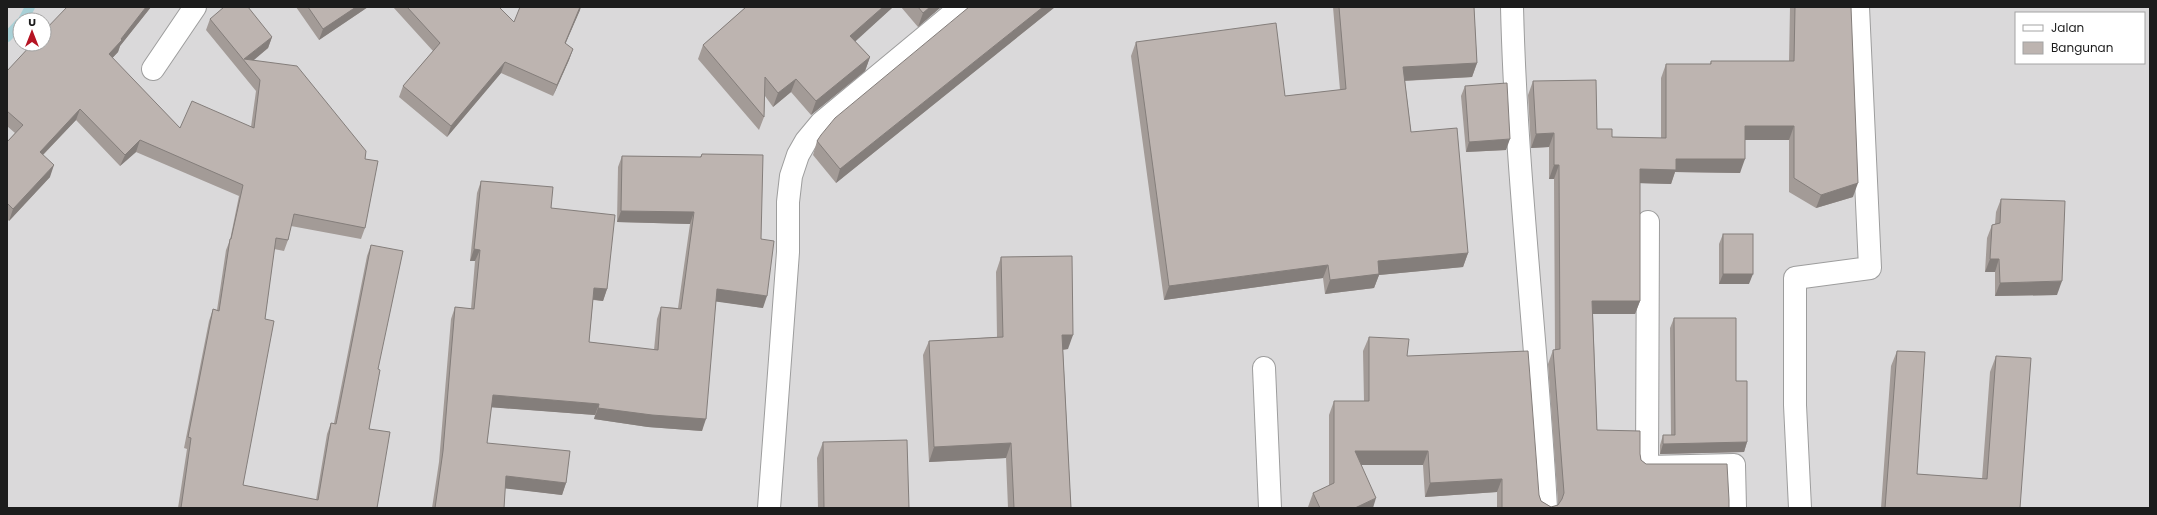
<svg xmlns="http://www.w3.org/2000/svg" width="2157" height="515" font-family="Poppins,sans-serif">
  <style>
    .residential { fill: #dad9da; fill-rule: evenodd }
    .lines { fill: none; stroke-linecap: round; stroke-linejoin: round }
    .stream { stroke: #a8d0d6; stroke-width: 10 }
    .street-casing { stroke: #9d9d9d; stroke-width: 24 }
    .street { stroke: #fff; stroke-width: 22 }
    .wall { fill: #a39b97 }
    .shaded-wall { fill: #847e7b }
    .building { fill: #bdb4b0; stroke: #847e7b }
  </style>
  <rect width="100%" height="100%" fill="#ede9e3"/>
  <path class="residential" d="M 7,7 L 2150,7 L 2150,508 L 7,508 ZM 2016,13 L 2144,13 L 2144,63 L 2016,63 ZM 20,20 L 44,20 L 44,44 L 20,44 Z"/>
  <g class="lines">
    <g class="stream">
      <polyline points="23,20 30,7"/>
      <polyline points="7,37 20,23"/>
    </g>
    <defs>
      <g id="street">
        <path d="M 1512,7 C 1516,174 1537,341 1546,508"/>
        <polyline points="153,69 195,7"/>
        <polyline points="1648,222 1647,467 1734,465 1735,508"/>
        <polyline points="1264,368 1270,508"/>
        <polyline points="769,508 788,252 788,202 791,176 798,155 806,141 821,123 961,7"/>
        <polyline points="1800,508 1795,405 1795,278 1870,268 1858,7"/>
      </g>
    </defs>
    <use href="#street" class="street-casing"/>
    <use href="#street" class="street"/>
  </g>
  <g class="wall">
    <polygon points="151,7 120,46 118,52 112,58 180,128 251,127 256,91 206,30 210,19 272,37 268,48 253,60 365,159 365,228 361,239 291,226 288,240 284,251 274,249 265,319 243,485 316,500 327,434 331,423 334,423 367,256 371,245 378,369 369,429 377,508 178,508 187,449 184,448 209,321 213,309 217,310 226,250 230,240 239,196 136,152 120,166 76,120 43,155 50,177 9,221 7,219 7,142 15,133 7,126 7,71"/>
    <polygon points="296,7 368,7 319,40"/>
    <polygon points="393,7 499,7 514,22 580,10 565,44 573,49 569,60 553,96 501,73 447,137 399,97 403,86 433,51"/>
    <polygon points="746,7 893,7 855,41 870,57 865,71 811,115 791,92 773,107 765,96 764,117 759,130 698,59 703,45"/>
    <polygon points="901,7 941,7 918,27"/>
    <polygon points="969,7 1055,7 836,183 813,155 817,141"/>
    <polygon points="1333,7 1474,7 1477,63 1472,77 1405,81 1411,132 1468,253 1463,267 1379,275 1374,288 1325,294 1323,278 1164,300 1131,56 1136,42 1285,96 1340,90"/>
    <polygon points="1790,7 1851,7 1853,197 1816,208 1789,192 1789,140 1745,140 1740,173 1675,172 1671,184 1640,183 1640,301 1635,314 1593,314 1597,430 1640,454 1641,460 1646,464 1729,508 1497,508 1497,492 1425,497 1423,465 1361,465 1373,508 1309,508 1308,507 1313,493 1329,486 1329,415 1334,401 1364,401 1363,351 1369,337 1407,356 1539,495 1541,501 1551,507 1558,505 1558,504 1548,364 1553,350 1555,350 1554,179 1549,179 1549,147 1531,148 1528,95 1533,81 1597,129 1612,137 1661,138 1661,78 1666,64 1710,64 1711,61 1789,61"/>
    <polygon points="1465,86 1506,150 1466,152 1461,96"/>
    <polygon points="702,154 761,239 763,308 716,301 702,431 648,427 594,419 595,415 491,407 487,443 566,483 562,495 505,488 504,508 432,508 439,462 451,319 455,307 471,309 475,261 470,261 477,193 481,181 551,208 607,289 603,301 593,300 589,342 654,350 657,319 661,307 678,308 690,224 617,222 618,167 622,156 700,157"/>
    <polygon points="2001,199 2057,295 1995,296 1995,272 1985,272 1987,238 1992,225 1995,224 1996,212"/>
    <polygon points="1723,234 1749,284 1719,284 1719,244"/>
    <polygon points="1001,257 1068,349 1063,350 1071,508 1008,508 1006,458 929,462 923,355 929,341 997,337 996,272"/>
    <polygon points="1674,318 1736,381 1747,442 1744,452 1660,454 1660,445 1663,435 1671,435 1670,328"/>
    <polygon points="1897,351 1917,474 1982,479 1990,372 1996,356 2020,508 1881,508 1891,366"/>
    <polygon points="823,442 909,508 818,508 817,458"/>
  </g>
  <g class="shaded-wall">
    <polygon points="146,7 151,7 120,46 118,52 105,66 109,54"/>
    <polygon points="356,7 368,7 319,40 323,29"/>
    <polygon points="580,7 581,7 580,10 561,54 565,43"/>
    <polygon points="883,7 893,7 846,50 850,36"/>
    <polygon points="930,7 941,7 918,27 923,13"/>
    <polygon points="1043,7 1055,7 836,183 840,169"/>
    <polygon points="272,37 268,48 248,65 244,59"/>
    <polygon points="573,49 569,60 553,96 557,85"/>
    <polygon points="870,57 865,71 811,115 816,101"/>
    <polygon points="505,62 501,73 447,137 451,126"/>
    <polygon points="1477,63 1472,77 1398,81 1403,67"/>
    <polygon points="796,79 791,92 773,107 778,93"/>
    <polygon points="80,109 76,120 35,163 40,152"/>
    <polygon points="1745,126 1794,126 1789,140 1740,140"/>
    <polygon points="1554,133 1549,147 1531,148 1536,134"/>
    <polygon points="1510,139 1506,150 1466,152 1469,142"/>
    <polygon points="140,140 136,152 120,166 125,155"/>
    <polygon points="1676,159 1745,159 1740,173 1675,172 1671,184 1635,183 1640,169"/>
    <polygon points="54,165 50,177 9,221 13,209"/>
    <polygon points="1554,165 1559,165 1554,179 1549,179"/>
    <polygon points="1858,183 1853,197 1816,208 1821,195"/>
    <polygon points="621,211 694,212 690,224 617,222"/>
    <polygon points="474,249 480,250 475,261 470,261"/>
    <polygon points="1468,253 1463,267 1379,275 1374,288 1325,294 1330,280 1378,261"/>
    <polygon points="1990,259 1999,259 1995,272 1985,272"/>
    <polygon points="1328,265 1323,278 1164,300 1169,286"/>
    <polygon points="1723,274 1753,274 1749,284 1719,284"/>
    <polygon points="2062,281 2057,295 1995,296 2000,283"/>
    <polygon points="594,288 607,289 603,301 589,299"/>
    <polygon points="717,289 767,296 763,308 712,301"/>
    <polygon points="1592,301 1640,301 1635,314 1587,314"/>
    <polygon points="1062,335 1073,335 1068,349 1057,350"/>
    <polygon points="493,395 599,404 595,415 488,407"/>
    <polygon points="598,408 706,419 702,431 648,427 594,419"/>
    <polygon points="1747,442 1744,452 1660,454 1663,444"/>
    <polygon points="1011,443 1006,458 929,462 934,447"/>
    <polygon points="1355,451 1428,451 1423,465 1350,465"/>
    <polygon points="506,476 566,483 562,495 502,488"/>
    <polygon points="1502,479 1497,492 1425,497 1430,483"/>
    <polygon points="1376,498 1373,508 1355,508"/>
  </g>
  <g class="building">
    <polygon points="67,7 146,7 121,39 122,40 109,54 180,128 192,101 254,128 260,80 210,19 224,7 248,7 272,37 244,59 297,66 366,151 365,159 378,161 365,228 294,214 288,240 276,238 265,319 274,321 243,485 318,500 331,423 336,424 371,245 403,251 378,369 380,370 369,429 390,432 377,508 181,508 191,438 188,437 213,309 219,311 230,239 231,239 243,185 140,140 125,155 80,109 40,152 54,165 13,209 7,203 7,142 23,125 7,111 7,71 32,44 44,44 44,31"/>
    <polygon points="308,7 356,7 323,29"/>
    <polygon points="407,7 499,7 514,22 520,7 580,7 565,43 573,49 557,85 505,62 451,126 403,86 440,43"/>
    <polygon points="746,7 883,7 850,36 870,57 816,101 796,79 778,93 765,77 764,117 703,45"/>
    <polygon points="918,7 930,7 923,13"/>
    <polygon points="969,7 1043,7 840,169 817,141 821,135 835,118"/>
    <polygon points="1339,7 1474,7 1477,63 1403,67 1411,132 1457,128 1468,253 1378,261 1379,274 1330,280 1328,265 1169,286 1136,42 1276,23 1285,96 1346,89"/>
    <polygon points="1795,7 1851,7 1858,183 1821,195 1794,178 1794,126 1745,126 1745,159 1676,159 1676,170 1640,169 1640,301 1592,301 1597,430 1640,431 1640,454 1641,460 1646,464 1727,464 1729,500 1729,508 1502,508 1502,479 1430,483 1428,451 1355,451 1376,498 1355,508 1320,508 1313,493 1334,483 1334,401 1369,401 1369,337 1409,339 1407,356 1528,351 1539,495 1541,501 1551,507 1558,505 1562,499 1564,493 1553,350 1560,349 1559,165 1554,165 1554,133 1536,134 1533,81 1596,80 1597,129 1612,129 1612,137 1666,138 1666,64 1711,64 1711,61 1794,61"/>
    <polygon points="1507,83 1510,139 1469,142 1465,86"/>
    <polygon points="702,154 763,155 761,239 774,241 767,296 717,289 706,419 652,415 598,408 599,404 493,395 487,443 570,451 566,483 506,476 504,508 435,508 443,451 455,307 474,309 480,250 474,249 481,181 553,187 551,208 615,215 607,289 594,288 589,342 658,350 661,307 681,309 694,212 621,211 622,156 701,157"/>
    <polygon points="2001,199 2065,201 2062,281 2000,283 1999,259 1990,259 1992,225 2000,223"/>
    <rect x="1723" y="234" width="30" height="40"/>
    <polygon points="1072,256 1073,335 1062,335 1071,508 1014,508 1011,443 934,447 929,341 1003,337 1001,257"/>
    <polygon points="1674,318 1736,318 1736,381 1747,381 1747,442 1663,444 1663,435 1675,435"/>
    <polygon points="1897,351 1925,352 1917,474 1987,479 1996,356 2031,358 2020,508 1885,508"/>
    <polygon points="907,440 909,508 824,508 823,442"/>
  </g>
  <rect width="2157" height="515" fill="none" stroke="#1c1c1c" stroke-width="16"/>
  <rect x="2015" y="12" width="130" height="52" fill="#ffffff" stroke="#a4a4a4"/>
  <rect x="2023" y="25" width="20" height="6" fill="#ffffff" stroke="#a4a4a4"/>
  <text x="2051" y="32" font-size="12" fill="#1c1c1c">Jalan</text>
  <rect x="2023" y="42" width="20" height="12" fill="#bdb4b0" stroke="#a4a4a4"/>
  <text x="2051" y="52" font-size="12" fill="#1c1c1c">Bangunan</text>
  <g transform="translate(32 32)"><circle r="19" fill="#ffffff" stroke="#a4a4a4"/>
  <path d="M0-3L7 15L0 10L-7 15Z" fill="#b51423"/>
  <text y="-6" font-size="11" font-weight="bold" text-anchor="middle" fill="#1c1c1c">U</text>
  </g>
</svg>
